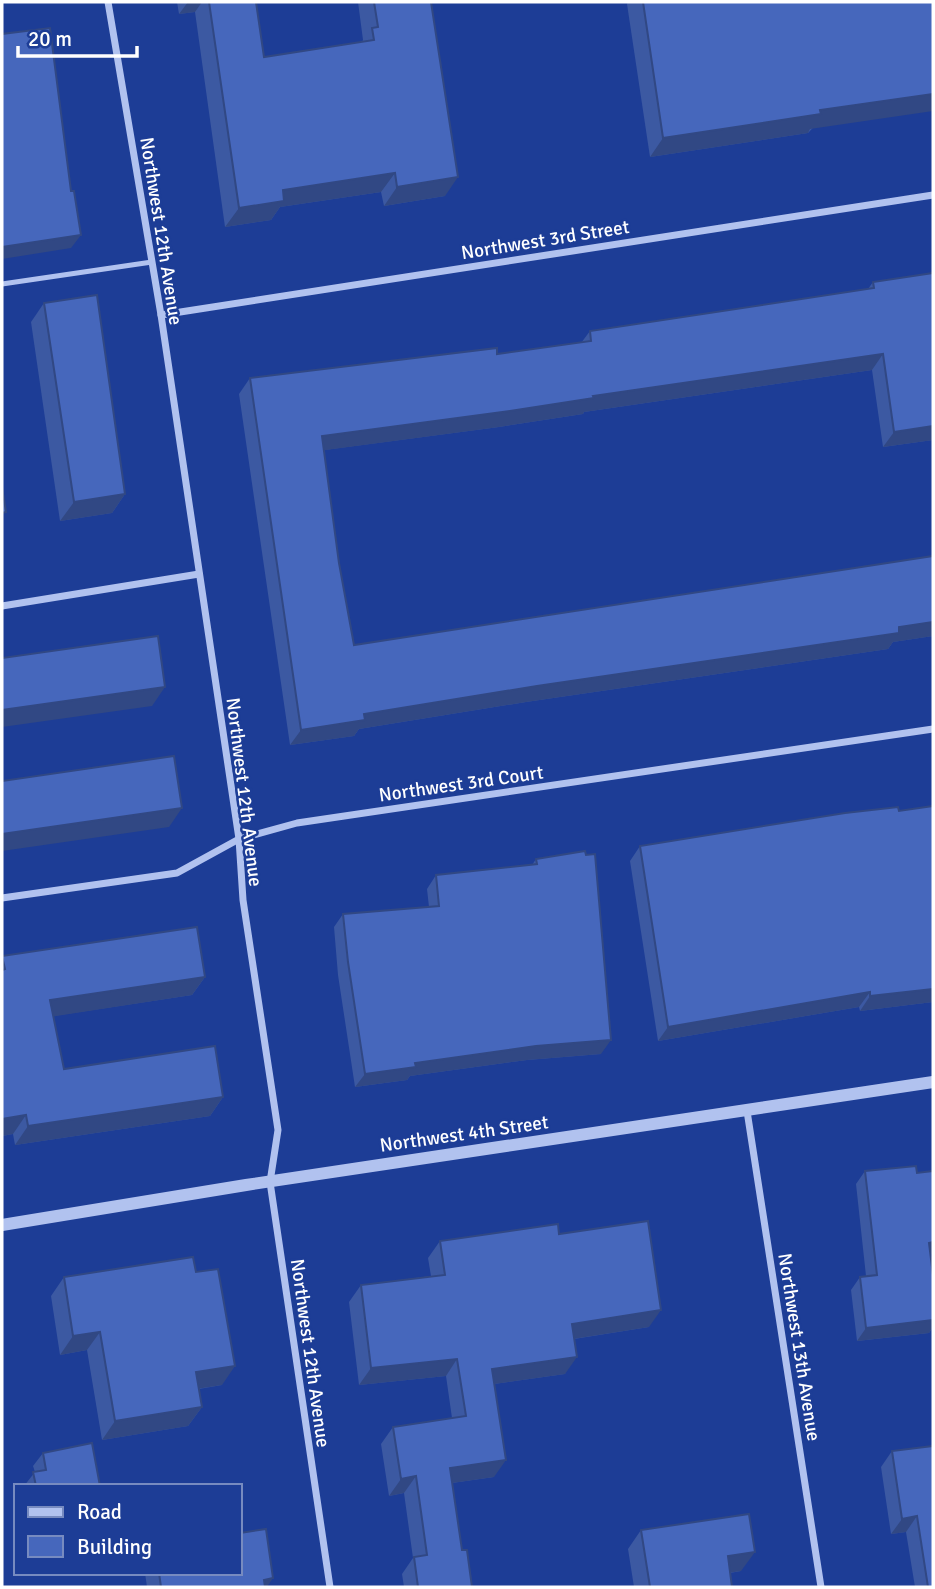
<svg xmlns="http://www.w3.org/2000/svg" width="935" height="1589" font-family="Signika,sans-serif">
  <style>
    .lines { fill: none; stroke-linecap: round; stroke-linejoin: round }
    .service { stroke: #b1c2ef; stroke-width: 5 }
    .minor { stroke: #b1c2ef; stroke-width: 7 }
    .tertiary { stroke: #b1c2ef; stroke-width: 12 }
    .wall { fill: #3c59a2 }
    .shaded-wall { fill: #314884 }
    .building { fill: #4667bc; stroke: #314884; stroke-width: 2 }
    .labels { text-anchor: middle; stroke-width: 5; stroke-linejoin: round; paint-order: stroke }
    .street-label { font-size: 19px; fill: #fff; stroke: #1d3d96 }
  </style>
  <rect width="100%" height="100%" fill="#1d3d96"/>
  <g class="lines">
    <polyline class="service" points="2,284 152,262"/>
    <g class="minor">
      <polyline points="108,2 161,315 239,839 243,900 278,1130 270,1182 330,1587"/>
      <polyline points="161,315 933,195"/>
      <polyline points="2,606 199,574"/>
      <polyline points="2,898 177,873 239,839 297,823 933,729"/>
      <polyline points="747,1111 821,1587"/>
    </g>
    <polyline class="tertiary" points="2,1225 246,1185 933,1082"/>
  </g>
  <g class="wall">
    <polygon points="177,2 256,2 264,57 362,42 363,40 358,2 431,2 445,196 384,206 381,192 280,207 271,220 225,227 195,12 179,14"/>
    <polygon points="628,2 933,2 808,133 650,157 627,4"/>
    <polygon points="933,273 933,440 883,447 872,370 584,412 583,414 499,427 324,450 339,563 354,645 933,556 933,636 893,642 888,649 526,702 359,729 354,736 290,745 239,394 250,378 497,354 581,343 590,331 868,289 873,282"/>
    <polygon points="44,303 125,494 112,513 60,521 31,322"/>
    <polygon points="933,806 933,1002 860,1011 859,1007 658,1041 630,861 640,846"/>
    <polygon points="536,859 601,1054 527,1060 410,1076 407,1080 355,1087 338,975 334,927 343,914 429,907 427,889 436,875 532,865"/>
    <polygon points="2,956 205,977 192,995 53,1016 64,1069 223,1097 210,1116 15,1145 13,1134 2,1136"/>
    <polygon points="865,1171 931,1255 933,1275 933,1327 929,1333 857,1341 851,1290 860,1277 866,1276 856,1184"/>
    <polygon points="559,1234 649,1327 574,1339 565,1374 494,1384 494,1477 452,1483 462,1550 472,1587 404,1587 402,1574 413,1558 404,1493 389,1496 381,1444 393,1427 452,1418 446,1376 359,1385 349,1302 361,1285 431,1276 428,1258 440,1241"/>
    <polygon points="196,1272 222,1385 199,1389 202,1407 188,1426 102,1440 87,1350 60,1355 51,1296 64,1277"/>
    <polygon points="933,1446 933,1587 915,1587 906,1532 891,1534 881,1467 892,1451"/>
    <polygon points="43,1453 100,1486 24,1486 35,1472 33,1466"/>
    <polygon points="641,1530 741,1571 730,1573 732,1587 634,1587 628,1549"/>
    <polygon points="145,1573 240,1573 267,1587 147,1587"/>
  </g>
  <g class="shaded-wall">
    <polygon points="188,2 202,2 195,12 179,14"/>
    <polygon points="933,94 933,111 810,129 808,133 650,157 663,138 820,110"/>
    <polygon points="395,173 381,192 280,207 271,220 225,227 239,208 283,190"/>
    <polygon points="458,177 445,196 384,206 397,187"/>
    <polygon points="81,235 71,248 2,259 2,247"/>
    <polygon points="883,354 872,370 584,412 583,414 499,427 311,452 322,436"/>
    <polygon points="933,426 933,440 883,447 894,432"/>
    <polygon points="125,494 112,513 60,521 74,502"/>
    <polygon points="933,622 933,636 893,642 888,649 526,702 359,729 354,736 290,745 301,730 364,714"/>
    <polygon points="165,687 152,706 2,727 2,710"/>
    <polygon points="182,808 169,827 2,851 2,834"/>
    <polygon points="205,977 192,995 37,1019 50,1000"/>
    <polygon points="933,989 933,1002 860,1011 870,996"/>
    <polygon points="870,992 859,1007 658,1041 668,1027"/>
    <polygon points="611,1040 601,1054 527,1060 410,1076 407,1080 355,1087 365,1074 415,1063 536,1046"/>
    <polygon points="223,1097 210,1116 15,1145 28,1126"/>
    <polygon points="26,1115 13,1134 2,1136 2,1119"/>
    <polygon points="933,1242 933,1254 920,1256 929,1243"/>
    <polygon points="661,1310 649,1327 560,1341 572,1324"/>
    <polygon points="933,1320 933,1327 929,1333 857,1341 866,1328"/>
    <polygon points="100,1332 87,1350 60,1355 73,1336"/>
    <polygon points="577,1357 565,1374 480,1386 492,1369"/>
    <polygon points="457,1359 446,1376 359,1385 371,1368"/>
    <polygon points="235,1366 222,1385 183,1391 196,1372"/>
    <polygon points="202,1407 188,1426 102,1440 115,1421"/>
    <polygon points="506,1460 494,1477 438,1485 450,1468"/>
    <polygon points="416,1476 404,1493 389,1496 401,1479"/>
    <polygon points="917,1516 906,1532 891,1534 902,1519"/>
    <polygon points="755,1552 741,1571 714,1575 728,1556"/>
    <polygon points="273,1578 267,1587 259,1587 264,1580"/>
  </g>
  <g class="building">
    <polygon points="209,2 256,2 264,57 374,40 372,28 378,27 374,2 431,2 458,177 397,187 395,173 283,190 284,201 239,208"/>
    <polygon points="643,2 933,2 933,94 820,110 821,114 663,138"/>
    <polygon points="50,28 71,191 74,191 81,235 2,247 2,34"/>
    <polygon points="933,273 933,426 894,432 883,354 593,396 594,398 510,411 322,436 339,563 354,645 933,556 933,622 899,627 899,633 537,686 364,714 365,720 301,730 250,378 497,348 497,354 591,341 590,331 874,288 873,282"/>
    <polygon points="97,295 125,494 74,502 44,303"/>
    <polygon points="2,487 6,512 2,513"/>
    <polygon points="158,636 165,687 2,710 2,658"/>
    <polygon points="174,756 182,808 2,834 2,781"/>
    <polygon points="933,806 933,989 870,996 870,992 668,1027 640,846 845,813 898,807 899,811"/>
    <polygon points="585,851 586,855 595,854 611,1040 536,1046 415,1063 416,1067 365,1074 348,962 343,914 439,906 436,875 537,864 536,859"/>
    <polygon points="197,927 205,977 50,1000 64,1069 215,1046 223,1097 28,1126 26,1115 2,1119 2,970 5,969 2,956"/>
    <polygon points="916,1166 917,1173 933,1171 933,1242 929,1243 933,1275 933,1320 866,1328 860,1277 877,1275 865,1171"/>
    <polygon points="648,1221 661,1310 572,1324 577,1357 492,1369 506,1460 450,1468 462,1550 467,1550 472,1587 418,1587 414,1557 427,1555 416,1476 401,1479 393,1427 466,1416 457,1359 371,1368 361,1285 445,1275 440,1241 558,1224 559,1234"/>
    <polygon points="193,1257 196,1272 218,1269 235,1366 196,1372 202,1407 115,1421 100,1332 73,1336 64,1277"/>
    <polygon points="92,1443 100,1486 36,1486 33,1472 46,1470 43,1453"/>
    <polygon points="933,1446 933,1587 928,1587 917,1516 902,1519 892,1451"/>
    <polygon points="749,1514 755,1552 728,1556 732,1587 650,1587 641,1530"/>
    <polygon points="266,1529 273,1578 264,1580 265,1587 161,1587 159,1573 240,1573 240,1533"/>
  </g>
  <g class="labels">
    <g class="street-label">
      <text transform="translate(162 231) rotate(81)" y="7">Northwest 12th Avenue</text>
      <text transform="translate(545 239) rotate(-9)" y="7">Northwest 3rd Street</text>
      <text transform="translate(461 783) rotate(-8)" y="7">Northwest 3rd Court</text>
      <text transform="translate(245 792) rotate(83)" y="7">Northwest 12th Avenue</text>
      <text transform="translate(464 1133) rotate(-8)" y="7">Northwest 4th Street</text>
      <text transform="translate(800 1347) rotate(81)" y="7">Northwest 13th Avenue</text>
      <text transform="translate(311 1353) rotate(82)" y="7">Northwest 12th Avenue</text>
    </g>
  </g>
  <rect width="935" height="1589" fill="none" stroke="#ffffff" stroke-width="7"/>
  <rect x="14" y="1484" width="228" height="91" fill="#1d3d96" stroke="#778bc0" stroke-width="2"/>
  <rect x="28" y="1507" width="35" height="10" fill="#b1c2ef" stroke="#778bc0" stroke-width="2"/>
  <text x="77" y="1519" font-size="21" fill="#ffffff">Road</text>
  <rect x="28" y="1536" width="35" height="21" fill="#4667bc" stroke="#778bc0" stroke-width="2"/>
  <text x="77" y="1554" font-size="21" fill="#ffffff">Building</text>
  <path d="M18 46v10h119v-10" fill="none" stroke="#ffffff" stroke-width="3.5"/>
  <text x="28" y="46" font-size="21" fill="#ffffff" stroke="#1d3d96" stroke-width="5" paint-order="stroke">20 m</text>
</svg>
